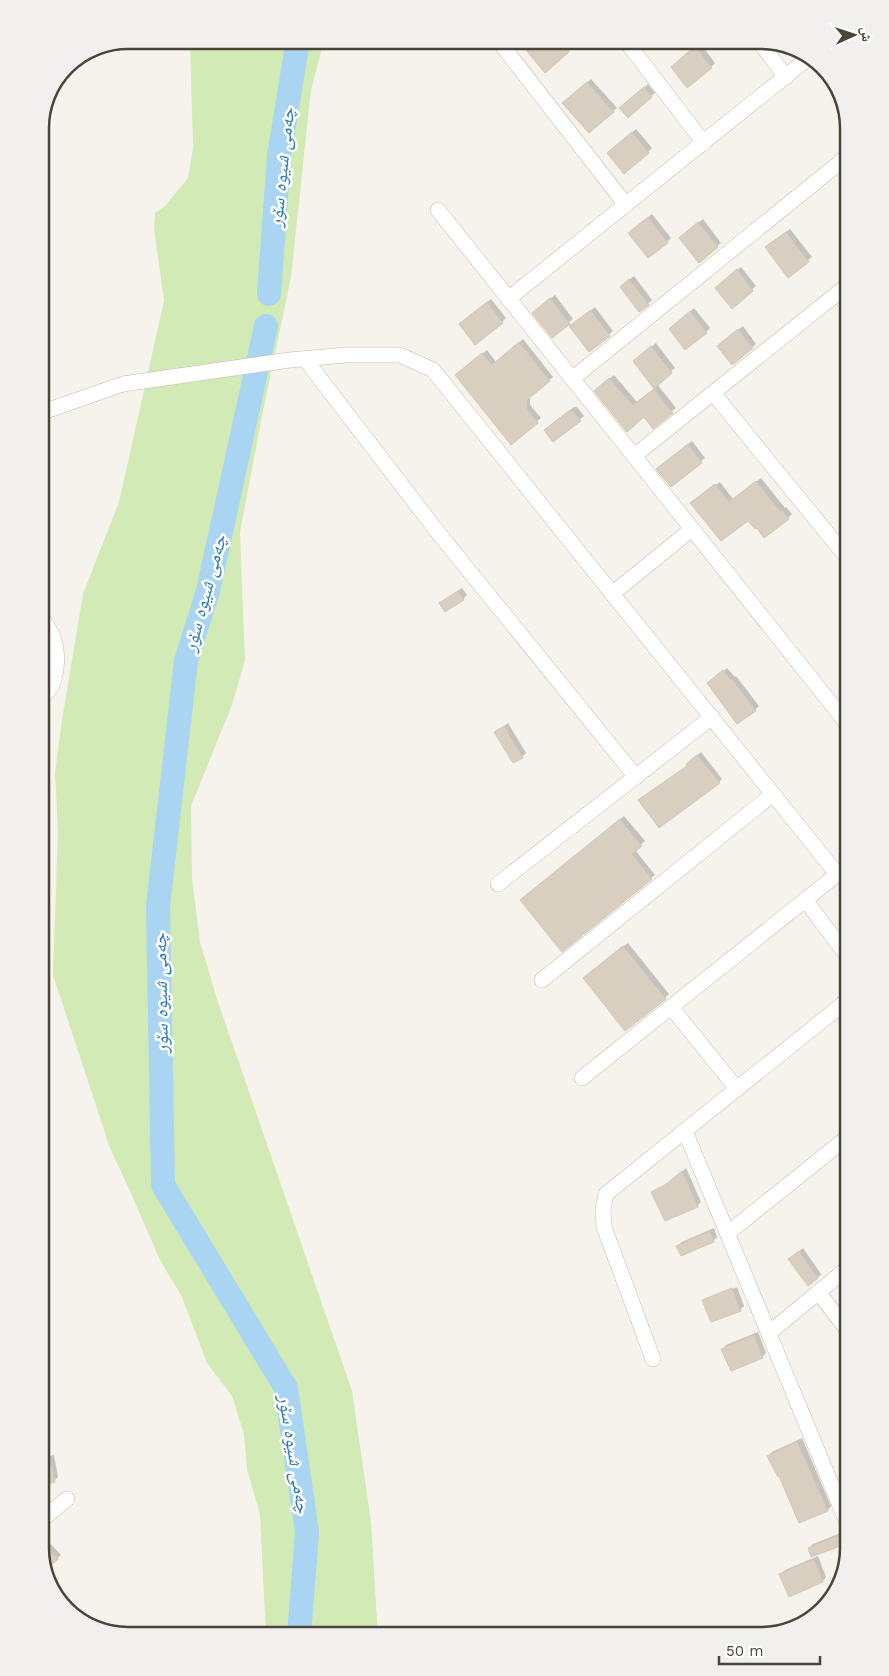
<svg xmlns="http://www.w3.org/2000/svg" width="889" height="1676" font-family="'Work Sans','Noto Naskh Arabic',sans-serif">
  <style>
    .green { fill: #d2eab5 }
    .shadow { fill: #0003 }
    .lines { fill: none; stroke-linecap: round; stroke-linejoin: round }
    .river { stroke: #a9d4f2; stroke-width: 24 }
    .building { fill: #d8cfc1; stroke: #d3c7b4 }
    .minor-casing { stroke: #c2bbae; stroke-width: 16 }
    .minor { stroke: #fff; stroke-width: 15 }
    .labels { text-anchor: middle; stroke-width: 5; stroke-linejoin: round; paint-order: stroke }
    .water-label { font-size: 19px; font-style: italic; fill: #2e7ab2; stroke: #fff }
    .rim { fill: none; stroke: #4b4439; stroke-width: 2.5 }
  </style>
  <rect width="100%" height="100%" fill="#f6f3ec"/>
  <polygon class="green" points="190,40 324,40 311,90 291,277 263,411 240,532 245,660 232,705 191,806 192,879 200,942 217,999 352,1391 371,1522 378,1636 266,1636 260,1515 247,1469 244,1434 232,1396 207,1363 182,1297 160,1260 130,1191 110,1148 53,975 58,832 55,773 62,720 83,594 119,502 164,301 154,228 155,213 165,206 188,178 193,148"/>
  <g class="shadow">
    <polygon points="538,40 566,40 572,47 568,51"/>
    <polygon points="700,43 715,63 711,67 676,63"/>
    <polygon points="591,79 617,108 613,111 568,99"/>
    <polygon points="648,84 655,93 651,96 625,104"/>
    <polygon points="636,129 652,148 648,152 612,149"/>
    <polygon points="652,214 671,238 667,242 634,229"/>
    <polygon points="703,219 721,243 717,246 684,234"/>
    <polygon points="790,229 812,257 788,276 771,244"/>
    <polygon points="741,267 756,286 732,307 721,284"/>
    <polygon points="634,276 652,300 640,311 625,283"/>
    <polygon points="555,295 573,319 552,336 537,309"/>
    <polygon points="491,299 506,318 502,322 464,320"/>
    <polygon points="595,307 613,331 589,351 575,323"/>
    <polygon points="694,308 710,328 706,332 674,325"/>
    <polygon points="743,326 756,344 732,364 722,342"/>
    <polygon points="523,339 553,377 530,396 530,405 541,418 511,443 460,372 487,350 496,362"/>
    <polygon points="656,343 675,368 657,384 676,408 653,427 644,415 600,387 614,375 637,402 655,388 634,361"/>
    <polygon points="574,407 577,407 584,416 553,441 549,426"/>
    <polygon points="692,441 705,458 671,485 662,465"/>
    <polygon points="761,478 785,508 786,507 792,514 788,518 749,519 696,500 720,482 733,499"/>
    <polygon points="462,588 467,595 463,599 440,603"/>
    <polygon points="727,668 735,677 736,676 759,706 755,710 713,680"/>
    <polygon points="508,723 526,753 522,757 496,732"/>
    <polygon points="701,752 722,779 719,782 691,761"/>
    <polygon points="624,816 645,841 635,850 655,875 651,878 525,896"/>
    <polygon points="628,943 669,994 665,998 588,974"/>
    <polygon points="686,1168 701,1202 697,1206 653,1193 657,1189 671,1182"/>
    <polygon points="714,1228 717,1237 713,1241 678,1246 682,1242"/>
    <polygon points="803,1248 821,1274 818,1278 794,1255"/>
    <polygon points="737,1287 744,1306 740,1310 704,1300 707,1297 707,1299"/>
    <polygon points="758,1332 766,1353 762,1357 723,1349 726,1345"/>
    <polygon points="802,1438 831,1506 828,1510 780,1474 769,1456 772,1452"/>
    <polygon points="54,1455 58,1477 54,1481 40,1485 40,1458"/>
    <polygon points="843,1532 846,1540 842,1544 809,1548 813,1544"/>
    <polygon points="45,1538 61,1555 47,1567 53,1574 47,1581 40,1548 40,1542"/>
    <polygon points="818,1556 826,1577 823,1581 781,1574 785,1570"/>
  </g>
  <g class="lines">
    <g class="river">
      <polyline points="269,294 279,156 298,40"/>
      <polyline points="266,326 208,591 186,661 158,906 163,1185 286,1388 307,1532 299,1636"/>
    </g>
  </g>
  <g class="building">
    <polygon points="537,40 559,40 569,52 545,73 526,50"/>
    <polygon points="695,46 712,68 687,88 671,67"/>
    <polygon points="587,82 614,112 589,133 562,103"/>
    <polygon points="644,87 652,97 628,118 619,108"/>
    <polygon points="632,132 649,153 624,174 607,153"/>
    <polygon points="648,217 668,243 648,258 628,233"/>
    <polygon points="698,222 718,247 699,263 679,238"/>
    <polygon points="786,232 809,262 788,278 765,247"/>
    <polygon points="737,269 753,291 732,309 715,288"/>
    <polygon points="629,279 649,305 639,312 620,287"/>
    <polygon points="550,298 570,324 552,338 532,313"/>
    <polygon points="487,302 503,323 475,345 459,324"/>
    <polygon points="591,310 610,336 589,352 569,326"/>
    <polygon points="690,311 707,333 685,350 669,329"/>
    <polygon points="738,329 753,348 732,365 717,346"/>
    <polygon points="519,342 550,381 527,400 527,409 538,423 511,445 455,375 482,353 492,365"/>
    <polygon points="651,346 672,373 654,389 633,361"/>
    <polygon points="609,378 633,405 654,389 673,413 653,429 644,417 627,432 594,391"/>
    <polygon points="569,411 573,411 581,421 553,442 544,430"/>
    <polygon points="688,444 702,463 671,487 656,469"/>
    <polygon points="756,481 780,511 782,510 789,519 764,538 757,528 755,529 748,521 721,541 690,503 715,484 729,502"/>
    <polygon points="458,591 464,600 445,612 439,603"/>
    <polygon points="723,670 731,680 732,679 756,711 737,724 707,683"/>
    <polygon points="504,726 523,758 513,763 494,732"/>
    <polygon points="697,755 720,783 659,828 638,800 687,766 686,764"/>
    <polygon points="620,819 642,846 632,854 652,879 562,952 520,900"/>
    <polygon points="623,946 666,999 625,1031 583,978"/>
    <polygon points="682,1171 698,1207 665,1221 651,1192 665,1185"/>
    <polygon points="710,1231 714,1242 681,1256 676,1246"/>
    <polygon points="799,1251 818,1278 808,1286 788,1259"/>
    <polygon points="732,1288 741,1311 711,1322 702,1300"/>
    <polygon points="754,1335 763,1358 731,1371 721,1349"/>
    <polygon points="797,1441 828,1511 799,1523 779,1476 778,1477 767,1456"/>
    <polygon points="50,1458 55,1482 40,1486 40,1461"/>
    <polygon points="839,1535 843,1545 811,1557 808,1548"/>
    <polygon points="40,1540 58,1559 45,1571 40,1548"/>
    <polygon points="814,1559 823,1582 789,1597 779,1574"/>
  </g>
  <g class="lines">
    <defs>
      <g id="minor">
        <polyline points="498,40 626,205"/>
        <polyline points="625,40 704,143"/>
        <polyline points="758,40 786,77"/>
        <polyline points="438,210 849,726"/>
        <polyline points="508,299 811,56"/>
        <polyline points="305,359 436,530 636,777"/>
        <polyline points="572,379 849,155"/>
        <polyline points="713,393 849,560"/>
        <polyline points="40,413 123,384 290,360 346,355 400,355 433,370 837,874"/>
        <polyline points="634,456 849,284"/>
        <polyline points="612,594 692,529"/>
        <path d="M 40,698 C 58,688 59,658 54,640 C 51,632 45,622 40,616"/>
        <polyline points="498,884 712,717"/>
        <polyline points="805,900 849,958"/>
        <polyline points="542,980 773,794"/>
        <polyline points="671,1007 737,1089"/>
        <polyline points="582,1078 849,865"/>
        <polyline points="685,1131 849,1527"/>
        <polyline points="728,1233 849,1136"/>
        <polyline points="818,1292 849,1332"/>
        <polyline points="769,1333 849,1267"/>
        <polyline points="653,1359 604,1227 603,1209 606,1194 849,999"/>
        <polyline points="40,1521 67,1499"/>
      </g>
    </defs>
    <use href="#minor" class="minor-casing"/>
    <use href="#minor" class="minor"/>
  </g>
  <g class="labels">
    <g class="water-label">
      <text transform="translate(281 167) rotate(-84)" y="7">چەمی شیوە سۆر</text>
      <text transform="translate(204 593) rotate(-75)" y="7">چەمی شیوە سۆر</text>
      <text transform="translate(160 993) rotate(-91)" y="7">چەمی شیوە سۆر</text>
      <text transform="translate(295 1454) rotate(81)" y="7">چەمی شیوە سۆر</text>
    </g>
  </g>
  <path d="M0 0H889V1676H0ZM128 49H761A79 79 0 0 1 840 128V1548A79 79 0 0 1 761 1627H128A79 79 0 0 1 49 1548V128A79 79 0 0 1 128 49Z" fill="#f1f0ef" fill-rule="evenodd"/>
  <path class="rim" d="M128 49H761A79 79 0 0 1 840 128V1548A79 79 0 0 1 761 1627H128A79 79 0 0 1 49 1548V128A79 79 0 0 1 128 49Z"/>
  <g transform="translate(854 35) rotate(87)" stroke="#ffffff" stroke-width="4" paint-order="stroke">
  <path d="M0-4L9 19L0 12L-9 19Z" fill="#4b4439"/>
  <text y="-8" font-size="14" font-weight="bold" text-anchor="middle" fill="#4b4439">ش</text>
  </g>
  <path d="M719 1656v8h101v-8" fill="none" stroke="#4b4439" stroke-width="2.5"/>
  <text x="726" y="1656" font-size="15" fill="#4b4439" stroke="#ffffff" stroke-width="4" paint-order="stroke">50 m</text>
</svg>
